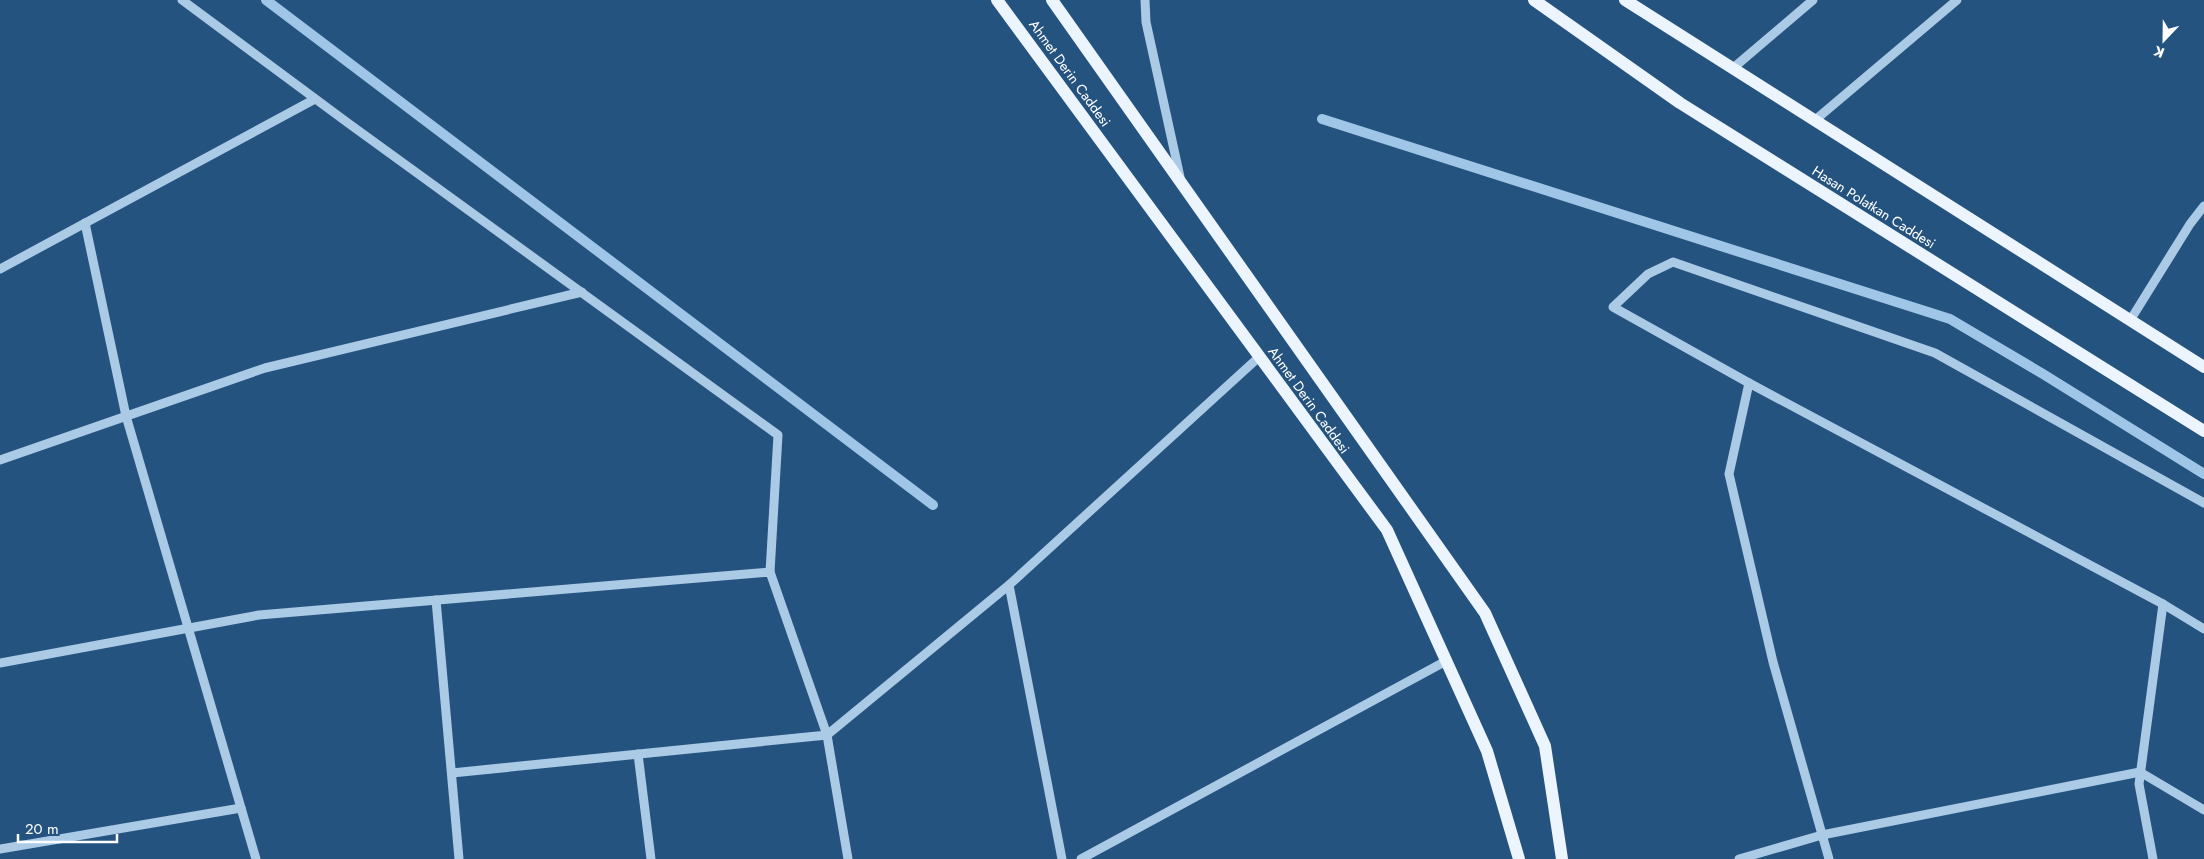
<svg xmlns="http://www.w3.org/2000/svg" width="2204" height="859" font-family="Jost,sans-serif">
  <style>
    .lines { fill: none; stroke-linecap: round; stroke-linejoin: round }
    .stream { stroke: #9fc6e7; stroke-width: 10 }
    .minor { stroke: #abcae6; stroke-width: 9 }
    .major { stroke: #ecf4fd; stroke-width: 12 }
    .labels { text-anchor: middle; stroke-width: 4; stroke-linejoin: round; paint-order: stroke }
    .street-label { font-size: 14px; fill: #fff; stroke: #25537f }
  </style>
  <rect width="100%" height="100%" fill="#25537f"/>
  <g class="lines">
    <g class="stream">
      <polyline points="266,0 933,505"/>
      <polyline points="1322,119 1950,319 2043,374 2204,474"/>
    </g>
    <g class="minor">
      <polyline points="182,0 348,123 778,435 770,572"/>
      <polyline points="1145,0 1146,22 1180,177"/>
      <polyline points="1732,69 1813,0"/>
      <polyline points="1814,121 1957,0"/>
      <polyline points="85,223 126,416 256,859"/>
      <polyline points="0,269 315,99"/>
      <polyline points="2131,319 2190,224 2204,206"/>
      <polyline points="1749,383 1729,474 1773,662 1829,859"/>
      <polyline points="0,460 265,368 582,292"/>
      <polyline points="2204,503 1935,353 1673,262 1648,274 1613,307 1749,383 2163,604 2204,629"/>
      <polyline points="1009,585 1062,859"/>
      <polyline points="436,600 459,859"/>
      <polyline points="0,663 259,615 770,572 827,735 452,773"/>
      <polyline points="638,754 651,859"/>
      <polyline points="0,849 241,808"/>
      <polyline points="848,859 827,735 1009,585 1259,357"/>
      <polyline points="1081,859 1446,661"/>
      <polyline points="1739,859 1822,835 2140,772 2204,810"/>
      <polyline points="2153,859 2139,784 2163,604"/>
    </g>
    <g class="major">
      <polyline points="997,0 1387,530 1487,751 1519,859"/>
      <polyline points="1052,0 1485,613 1545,746 1562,859"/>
      <polyline points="1534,0 1680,103 2204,431"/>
      <polyline points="1625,0 2204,367"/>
    </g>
  </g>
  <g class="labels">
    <g class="street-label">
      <text transform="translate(1070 73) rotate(54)" y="5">Ahmet Derin Caddesi</text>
      <text transform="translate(1874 207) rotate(32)" y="5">Hasan Polatkan Caddesi</text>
      <text transform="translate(1309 400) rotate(54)" y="5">Ahmet Derin Caddesi</text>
    </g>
  </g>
  <g transform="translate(2164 40) rotate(202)" stroke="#25537f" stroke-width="4" paint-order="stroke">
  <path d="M0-4L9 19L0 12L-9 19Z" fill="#ffffff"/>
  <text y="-8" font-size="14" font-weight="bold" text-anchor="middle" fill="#ffffff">K</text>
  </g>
  <path d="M18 834v8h99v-8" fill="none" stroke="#ffffff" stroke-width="2.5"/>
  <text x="25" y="834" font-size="15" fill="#ffffff" stroke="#25537f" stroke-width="4" paint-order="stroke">20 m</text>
</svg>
